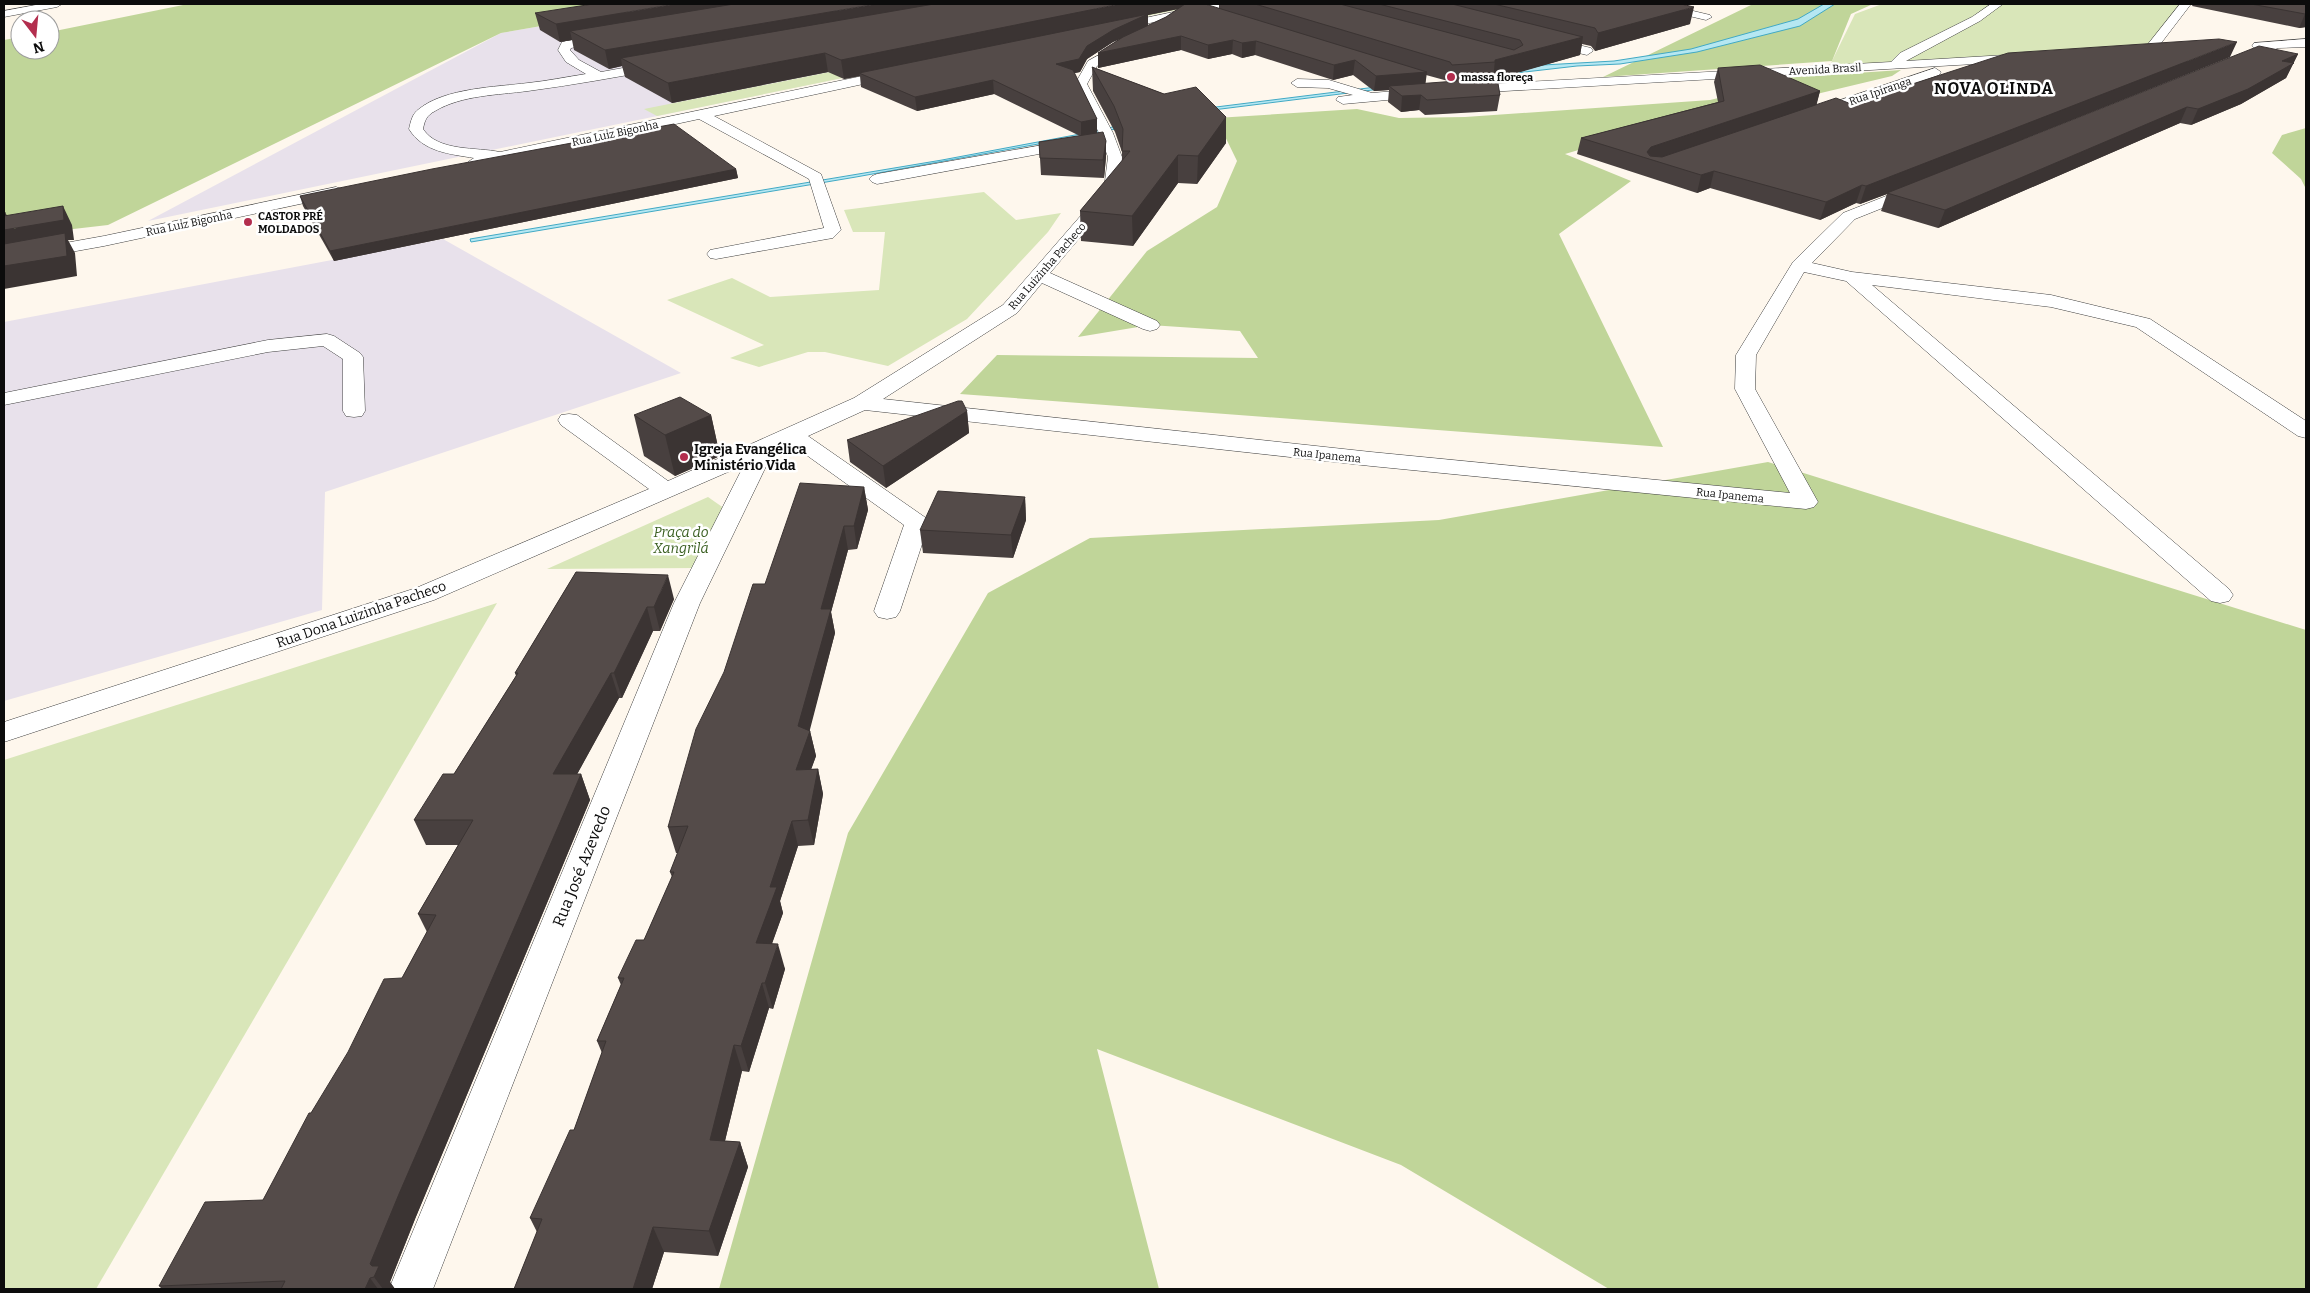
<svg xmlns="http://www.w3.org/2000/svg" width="2310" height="1293" font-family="Bitter,serif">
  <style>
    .industrial { fill: #e8e1eb }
    .green { fill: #d9e6b9 }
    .forest { fill: #c0d599 }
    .water { fill: #b5e7f2; stroke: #41a9c4 }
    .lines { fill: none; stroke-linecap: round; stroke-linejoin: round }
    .minor-casing { stroke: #3f3f3f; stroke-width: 1 }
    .minor { fill: #fff; fill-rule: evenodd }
    .wall { fill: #48403f; fill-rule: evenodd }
    .shaded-wall { fill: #3b3433 }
    .building { fill: #544b49; stroke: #3b3433 }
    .poi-dot { fill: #b32e4e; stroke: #fff; stroke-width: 2 }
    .labels { text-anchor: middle; stroke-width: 5; stroke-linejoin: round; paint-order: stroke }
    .far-street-label { font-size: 11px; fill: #0c0c0c; stroke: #fff }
    .far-poi-label { font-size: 11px; font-weight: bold; fill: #0c0c0c; stroke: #fff; text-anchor: start }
    .poi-label { font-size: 14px; font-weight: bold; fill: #0c0c0c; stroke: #fff; text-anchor: start }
    .park-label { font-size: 14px; font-style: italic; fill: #3a5f21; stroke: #fff }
    .street-label { font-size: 14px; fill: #0c0c0c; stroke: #fff }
    .far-district-label { font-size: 16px; font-weight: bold; letter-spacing: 1px; fill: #0c0c0c; stroke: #fff }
    .near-street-label { font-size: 16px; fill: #0c0c0c; stroke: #fff }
  </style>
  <rect width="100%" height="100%" fill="#fef7ed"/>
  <g class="industrial">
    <polygon points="668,4 1200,4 148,221 501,33"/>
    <polygon points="443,239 681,373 325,492 322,610 4,701 4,322"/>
  </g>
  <g class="green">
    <polygon points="1169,4 1206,4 657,116 644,109"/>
    <polygon points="1882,4 2182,4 2144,50 1830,65 1855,14"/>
    <polygon points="984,192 1016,220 1061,213 1048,232 967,319 888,366 825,352 808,352 759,367 730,358 764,345 667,300 732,278 770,297 879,290 885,232 853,232 844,210"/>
    <polygon points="708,497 728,511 698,568 547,569"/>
    <polygon points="497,603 96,1289 4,1289 4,760"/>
  </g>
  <g class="forest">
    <polygon points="188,4 668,4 501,33 108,225 4,237 4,40 20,37 20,50 50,50 50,32"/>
    <polygon points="1753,4 1873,4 1851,14 1832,61 1603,77"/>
    <polygon points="1901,70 1892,76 1712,119 1629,135 1565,154 1631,181 1559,234 1663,447 960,394 997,355 1258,358 1240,331 1150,325 1078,337 1147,251 1217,207 1237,161 1216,118 1357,109 1399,118 1465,117 1710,100 1768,86 1768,79"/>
    <polygon points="2306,128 2306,189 2301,179 2272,153 2282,135"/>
    <polygon points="1768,462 2306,630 2306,1289 1609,1289 1401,1165 1097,1049 1159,1289 719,1289 848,833 988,593 1090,538 1439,520"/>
  </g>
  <g class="water">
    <polygon points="1824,4 1835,4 1800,26 1697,52 1620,64 1577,66 1490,76 1543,65 1614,61 1691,49 1798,19"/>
    <polygon points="1408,83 1412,85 1197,112 1077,137 856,177 471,242 470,239 942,160 1075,135 1192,110"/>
  </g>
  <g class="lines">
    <defs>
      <g id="minor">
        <polygon points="41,4 62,4 57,7 4,17 4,11"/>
        <polygon points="1211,4 1230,4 1225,7 1112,31 1106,28 1112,25"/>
        <polygon points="1646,4 1664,4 1710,15 1712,17 1706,20 1647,6"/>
        <polygon points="1991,4 2003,4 1980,21 1906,61 2023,54 2029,58 2027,61 1453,94 1343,104 1336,100 1338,97 1353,95 1328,88 1297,87 1291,83 1297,79 1329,80 1372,93 1453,86 1891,62 1900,53 1972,17"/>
        <polygon points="2180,4 2191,4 2152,55 2144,55 2142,52 2144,49"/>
        <path d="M 609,34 L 613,35 L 615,38 L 613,41 L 571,48 L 570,50 L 579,60 L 601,72 L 661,61 L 667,65 L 661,69 C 617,77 573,85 528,91 C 498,95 462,95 435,111 C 426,116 425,120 423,129 C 438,152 477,147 500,152 L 896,69 L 900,70 L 902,73 L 896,77 L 714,116 L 821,174 L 841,230 L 833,238 L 827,239 L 716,259 L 710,258 L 707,254 L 710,250 L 824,228 L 809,179 L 699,119 L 476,167 L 468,162 L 474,158 C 450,154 423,152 409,129 C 411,121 412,114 419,109 C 445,88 496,87 528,83 C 547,81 566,77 586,74 L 566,62 L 558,50 L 562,42 L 566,41 Z"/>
        <polygon points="1545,37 1591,48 1593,51 1587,55 1541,44 1539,41 1541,38"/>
        <polygon points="1130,38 1136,42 1134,45 1097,66 1087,84 1113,133 1122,157 1120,190 1050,273 1157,321 1160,325 1157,329 1150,331 1143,329 1042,283 1017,313 883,399 1371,452 1790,493 1735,389 1736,355 1793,262 1843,213 1919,183 1925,185 1927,188 1925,191 1855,219 1812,263 1852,272 2051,295 2150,319 2306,421 2306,438 2298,436 2136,327 2051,307 1872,285 2229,589 2233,595 2229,601 2220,603 2211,601 1846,281 1804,272 1756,355 1755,389 1818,502 1814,507 1806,509 1371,466 865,410 808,436 926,518 929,523 900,611 896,617 887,619 878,617 874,611 904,525 791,444 773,452 700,603 433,1289 389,1289 674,603 744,465 434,600 4,742 4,722 416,588 649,489 561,425 558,420 561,415 569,414 577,415 668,481 854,398 1003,305 1104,189 1108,157 1099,133 1075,84 1088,61"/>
        <polygon points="2306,39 2306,47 2278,48 2233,66 2227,62 2229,59 2255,49 2252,46 2254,43"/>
        <polygon points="1935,68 1941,72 1939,75 1815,118 1805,118 1803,115 1805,112"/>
        <polygon points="1077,139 1082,140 1084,143 1082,146 877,184 872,182 869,179 872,176 877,174"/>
        <polygon points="336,187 342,189 344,192 342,195 104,246 4,264 4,254 104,236"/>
        <polygon points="327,334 334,336 360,353 363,357 365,411 362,416 354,417 346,416 343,411 343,359 323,346 268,352 4,405 4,393 268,340"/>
      </g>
    </defs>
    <use href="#minor" class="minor-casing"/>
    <use href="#minor" class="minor"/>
  </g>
  <g class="wall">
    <path d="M 1219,4 L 1681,4 L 1690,24 L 1595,51 L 1591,46 L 1582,44 L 1580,55 L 1497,78 L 1500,95 L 1497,111 L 1425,115 L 1419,110 L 1401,112 L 1388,102 L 1389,90 L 1374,91 L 1353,75 L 1333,80 L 1255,55 L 1242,58 L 1232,54 L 1208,59 L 1181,50 L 1098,68 L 1098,53 L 1120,39 L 1113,42 L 1087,59 L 1080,72 L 1074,73 L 1097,119 L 1097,133 L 1106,141 L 1106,157 L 1104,178 L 1041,175 L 1039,142 L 1080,136 L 994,94 L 917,111 L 861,87 L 860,76 L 844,79 L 828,72 L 672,103 L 625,77 L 622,66 L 609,69 L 574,50 L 572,40 L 560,42 L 540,30 L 535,13 L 1219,8 ZM 1178,9 L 1166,17 L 1148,26 L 1148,15 ZM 1426,75 L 1448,81 L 1448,82 L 1425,84 Z"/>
    <polygon points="2193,4 2306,4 2306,27 2299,28 2192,6"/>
    <polygon points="2298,54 2286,78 2241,104 2191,125 2180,123 1938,228 1881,211 1887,194 1860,204 1856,203 1820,220 1710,188 1697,193 1577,154 1581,138 1718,102 1714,82 1718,68 1820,91 1816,105 1851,104 1894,90 2230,57 2018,141"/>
    <polygon points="1092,67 1226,117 1226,143 1197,184 1178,183 1133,246 1081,241 1080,211 1122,161 1122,152 1115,132 1093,91"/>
    <polygon points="736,169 738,178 334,261 303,206 300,196"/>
    <polygon points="967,411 969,433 886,488 850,462 847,440"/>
    <polygon points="634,415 711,415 720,456 675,476 644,456"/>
    <polygon points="864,487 868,510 857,549 848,550 831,612 835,633 809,730 810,731 816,756 811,769 818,769 823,794 814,845 798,846 780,901 783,913 772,943 785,969 773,1009 769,1008 749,1072 742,1071 725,1141 740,1142 748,1167 718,1256 664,1252 652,1289 514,1289 537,1232 530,1218 574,1130 602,1053 597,1041 621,985 618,978 644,940 672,877 670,872 678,853 676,853 668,827 765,584"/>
    <polygon points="1025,497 1026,520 1013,558 923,553 920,530"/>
    <polygon points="576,572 674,599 660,631 653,631 622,698 619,698 577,774 581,774 590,800 415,1219 390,1282 395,1289 162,1289 159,1286 263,1200 311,1113 402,978 427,932 418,914 458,845 426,845 414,820 454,774 516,676 515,673"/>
  </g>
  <g class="shaded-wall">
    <polygon points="676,4 779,4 570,31 572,40 560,42 556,24"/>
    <polygon points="877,4 977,4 621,58 622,66 609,69 605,50"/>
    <polygon points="1120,4 1203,4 1148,15 1148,26 1113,42 1087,59 1080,72 1056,77 1056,64 859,73 860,76 844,79 841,60"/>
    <polygon points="1694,7 1690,24 1595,51 1598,33"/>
    <polygon points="2305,14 2306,14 2306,27 2299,28"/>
    <polygon points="1181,36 1181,50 1098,68 1098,53"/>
    <polygon points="1583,37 1580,55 1493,80 1495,60"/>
    <polygon points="1233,40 1232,54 1208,59 1208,45"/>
    <polygon points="1256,41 1255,55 1242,58 1242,43"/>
    <polygon points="2237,42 2230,57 1888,193 1887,193 1887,194 1860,204 1866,186"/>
    <polygon points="825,53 828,72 672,103 668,83"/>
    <polygon points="2298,54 2286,78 2241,104 2191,125 2198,109 2282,61"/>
    <polygon points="1355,60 1353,75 1333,80 1334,65"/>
    <polygon points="1427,72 1425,87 1389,86 1389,90 1374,91 1376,76"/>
    <polygon points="993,80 994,94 917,111 915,97"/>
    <polygon points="1820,91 1816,107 1656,161 1647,152 1651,147"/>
    <polygon points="1421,95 1419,110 1401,112 1402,96"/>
    <polygon points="2187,107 2180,123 1938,228 1945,210"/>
    <polygon points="1226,117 1226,143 1197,184 1198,156"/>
    <polygon points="1097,119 1097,134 1081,136 1081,122"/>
    <polygon points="1106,141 1106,157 1104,178 1103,160"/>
    <polygon points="1178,155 1178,183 1133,246 1132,216"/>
    <polygon points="736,169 738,178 334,261 330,251"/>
    <polygon points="1714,171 1710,188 1697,193 1701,175"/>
    <polygon points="1862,185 1856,203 1820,220 1826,202"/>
    <polygon points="63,206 72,225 74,240 68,240 75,253 77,276 4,289 4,216 5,212 14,229"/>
    <polygon points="967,411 969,433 886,488 883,466"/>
    <polygon points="711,415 720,456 675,476 665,435"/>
    <polygon points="864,487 868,510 857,549 854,526"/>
    <polygon points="1025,497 1026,520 1013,558 1011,535"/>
    <polygon points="844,526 848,550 831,612 835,633 807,741 810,731 816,756 802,795 796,770 798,726 821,609"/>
    <polygon points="668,575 674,599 660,631 654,607"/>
    <polygon points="647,607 653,631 622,698 614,673"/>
    <polygon points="611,673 619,698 563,800 553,774"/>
    <polygon points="818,769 823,794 814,845 808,820"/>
    <polygon points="581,774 590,800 415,1219 390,1282 395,1289 383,1289 374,1277 370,1264 399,1194"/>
    <polygon points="792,821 798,846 780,901 783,913 763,969 756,943 770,887"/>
    <polygon points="778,944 785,969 773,1009 765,983"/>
    <polygon points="762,983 769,1008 749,1072 741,1046"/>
    <polygon points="734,1045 742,1071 719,1165 710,1140"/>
    <polygon points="740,1142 748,1167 718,1256 709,1231"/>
    <polygon points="653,1227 664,1252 652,1289 633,1289"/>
    <polygon points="370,1278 378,1289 365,1289"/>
  </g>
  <g class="building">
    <polygon points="593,4 676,4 556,24 535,13"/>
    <polygon points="734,4 877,4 605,50 570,31"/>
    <polygon points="934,4 1120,4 841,60 825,53 668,83 621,58"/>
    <polygon points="1185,4 1205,4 1427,72 1376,76 1355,60 1334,65 1256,41 1242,43 1233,40 1208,45 1181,36 1098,53 1123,37 1166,17"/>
    <polygon points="1255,4 1340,4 1514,50 1523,45 1520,40 1379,4 1452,4 1583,37 1495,60 1495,62 1452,65 1450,62"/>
    <polygon points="1494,4 1681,4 1694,7 1598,33 1595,28"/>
    <polygon points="2251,4 2306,4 2306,14 2305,14"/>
    <polygon points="1148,14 1113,30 1087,46 1079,59 1056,64 1073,70 1097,119 1081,122 993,80 915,97 859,73"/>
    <polygon points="2219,39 2237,42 1866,186 1862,185 1826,202 1714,171 1701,175 1581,138 1724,101 1718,68 1760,65 1820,91 1651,147 1647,152 1650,156 1662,157 1836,98 1851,104 1890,89 1894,90 2008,53"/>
    <polygon points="2259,46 2298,54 2282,61 2294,63 2248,89 2198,109 2187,107 1945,210 1887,193"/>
    <polygon points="1092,67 1164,94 1196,87 1226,117 1198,156 1178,155 1132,216 1080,211 1130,151 1122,151 1123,129 1114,106"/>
    <polygon points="1497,78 1500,95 1427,100 1421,95 1402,96 1389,86"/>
    <polygon points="674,124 736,169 330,251 300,196 432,169"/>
    <polygon points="1103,132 1106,141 1103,160 1040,158 1039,142"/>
    <polygon points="63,206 64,220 4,230 4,212 5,212 4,216"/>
    <polygon points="65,233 67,256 4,266 4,244"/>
    <polygon points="680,397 711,415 665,435 634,415"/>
    <polygon points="958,401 962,401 967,411 883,466 847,440"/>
    <polygon points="800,483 864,487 854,526 844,526 821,609 831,609 798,726 810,731 796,770 818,769 808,820 792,821 770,887 777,887 756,943 778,944 765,983 762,983 741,1046 734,1045 710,1140 740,1142 709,1231 653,1227 633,1289 514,1289 542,1219 530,1218 570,1130 574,1130 606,1041 597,1041 624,978 618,978 636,940 644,940 674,872 670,872 688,826 668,827 696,729 724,672 753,584 765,584"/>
    <polygon points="938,491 1025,497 1011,535 920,530"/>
    <polygon points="576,572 668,575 654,607 647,607 614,673 611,673 553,774 581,774 399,1194 370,1264 372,1266 379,1266 374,1277 370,1278 365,1289 281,1289 285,1281 159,1286 205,1202 263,1200 309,1113 311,1113 348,1052 384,979 402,978 436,915 418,914 473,820 414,820 443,774 454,774 518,673 515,673"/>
  </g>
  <g class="poi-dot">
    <circle cx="1451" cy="77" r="5"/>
    <circle cx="248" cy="222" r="5"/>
    <circle cx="684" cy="457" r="5"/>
  </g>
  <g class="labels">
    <g class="far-street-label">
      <text transform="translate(1825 69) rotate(-3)" y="4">Avenida Brasil</text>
      <text transform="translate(1880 91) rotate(-19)" y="4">Rua Ipiranga</text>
      <text transform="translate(615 133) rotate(-12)" y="4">Rua Luiz Bigonha</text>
      <text transform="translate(189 223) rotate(-12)" y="4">Rua Luiz Bigonha</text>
      <text transform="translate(1047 266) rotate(-49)" y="4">Rua Luizinha Pacheco</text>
      <text transform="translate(1327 455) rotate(6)" y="4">Rua Ipanema</text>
      <text transform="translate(1730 495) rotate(6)" y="4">Rua Ipanema</text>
    </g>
    <g class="far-poi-label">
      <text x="1461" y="81">massa floreça</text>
      <text x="258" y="220">CASTOR PRÉ<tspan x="258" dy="13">MOLDADOS</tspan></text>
    </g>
    <g class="poi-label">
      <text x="694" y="454">Igreja Evangélica<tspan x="694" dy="16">Ministério Vida</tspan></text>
    </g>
    <g class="park-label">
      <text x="681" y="537">Praça do<tspan x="681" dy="16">Xangrilá</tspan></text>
    </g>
    <g class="street-label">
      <text transform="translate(361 614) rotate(-19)" y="5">Rua Dona Luizinha Pacheco</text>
    </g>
    <g class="far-district-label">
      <text x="1994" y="94">NOVA OLINDA</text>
    </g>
    <g class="near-street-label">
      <text transform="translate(581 866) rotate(-68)" y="6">Rua José Azevedo</text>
    </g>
  </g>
  <rect width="2310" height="1293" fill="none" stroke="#0c0c0c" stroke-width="10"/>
  <g transform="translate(35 35) rotate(164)"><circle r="24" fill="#ffffff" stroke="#9e9e9e"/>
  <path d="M0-4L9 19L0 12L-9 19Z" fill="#b32e4e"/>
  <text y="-8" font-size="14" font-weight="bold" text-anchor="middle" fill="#0c0c0c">N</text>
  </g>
</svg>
